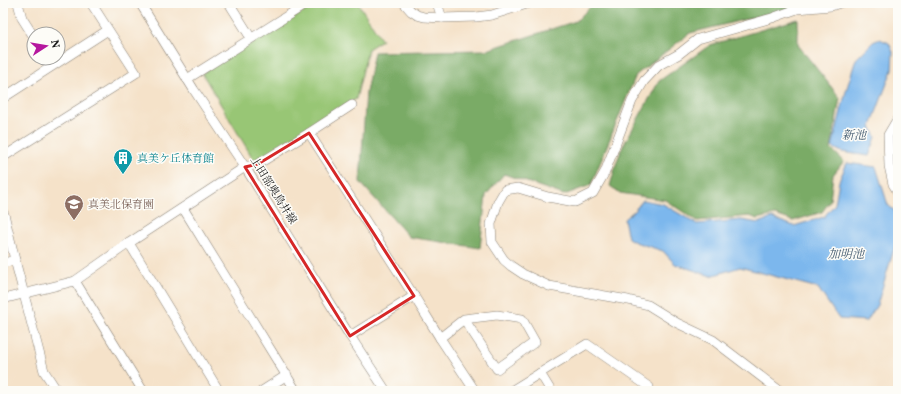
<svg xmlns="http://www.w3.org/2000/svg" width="901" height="394" font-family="Vollkorn,'Noto Serif JP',serif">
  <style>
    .green { fill: #98c674; stroke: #5a7148 }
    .forest { fill: #7aab66; stroke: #4b6441 }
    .water { fill: #7bb7ed; stroke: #4c6a84 }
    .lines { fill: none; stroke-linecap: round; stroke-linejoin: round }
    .minor-casing { stroke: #887f72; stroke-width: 10 }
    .minor { stroke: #fff; stroke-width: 9 }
    .marked { fill: none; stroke: #d62828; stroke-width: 3; stroke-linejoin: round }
    .labels { text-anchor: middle; stroke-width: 3; stroke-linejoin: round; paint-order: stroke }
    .culture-label { font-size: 11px; fill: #0d838f; stroke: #fdfcf7; text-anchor: start }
    .street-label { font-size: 11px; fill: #1c1c1c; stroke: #fdfcf7 }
    .education-label { font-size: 11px; fill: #785e54; stroke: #fdfcf7; text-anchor: start }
    .water-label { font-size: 12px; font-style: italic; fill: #425a70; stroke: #fdfcf7 }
  </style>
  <rect width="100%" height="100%" fill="#fdfcf7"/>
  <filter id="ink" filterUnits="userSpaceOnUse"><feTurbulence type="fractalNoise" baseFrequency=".025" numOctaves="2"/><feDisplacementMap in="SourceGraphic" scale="8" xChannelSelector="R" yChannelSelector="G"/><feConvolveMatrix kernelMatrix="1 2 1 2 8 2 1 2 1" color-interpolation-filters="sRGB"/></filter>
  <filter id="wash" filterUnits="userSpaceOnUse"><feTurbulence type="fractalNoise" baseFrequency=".012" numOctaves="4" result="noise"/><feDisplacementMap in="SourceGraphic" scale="16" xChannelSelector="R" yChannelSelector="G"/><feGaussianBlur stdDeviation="0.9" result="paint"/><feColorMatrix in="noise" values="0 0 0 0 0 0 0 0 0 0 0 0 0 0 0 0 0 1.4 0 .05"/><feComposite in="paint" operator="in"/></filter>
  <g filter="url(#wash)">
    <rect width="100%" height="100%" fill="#f5e2c9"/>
    <g class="green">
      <polygon points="331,3 358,3 382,40 368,49 356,99 255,162 202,73 310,8 326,5"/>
      <polygon points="898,127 898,178 891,138"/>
    </g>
    <g class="forest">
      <polygon points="594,3 812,3 690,33 636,75 591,185 564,195 504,174 486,195 480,248 409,237 360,182 366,92 374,52 487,50 576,21"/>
      <polygon points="798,19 798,45 840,98 831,149 844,161 833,175 830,201 822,212 793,221 775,215 757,219 750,216 697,221 665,200 620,193 610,186 617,161 623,146 659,81 710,45"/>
    </g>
    <g class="water">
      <polygon points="880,39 889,43 893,52 892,70 871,126 876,137 869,156 842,152 832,147 846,91 856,59 873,42"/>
      <polygon points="847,163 876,167 888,205 898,214 898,236 877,305 867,321 839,319 818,288 740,267 711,276 675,264 663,251 635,242 628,238 624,219 634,211 643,200 663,204 697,224 741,220 759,223 772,218 794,226 824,217 835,204 839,181"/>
    </g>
  </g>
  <g filter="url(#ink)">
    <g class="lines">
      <defs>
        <g id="minor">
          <polyline points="18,3 22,18 34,37"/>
          <polyline points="140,3 194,90 245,167 350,336 386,391"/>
          <polyline points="229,3 251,38"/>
          <polyline points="404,3 411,11 417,15 424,17 442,18 476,17 492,15 530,3"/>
          <polyline points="437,3 442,18"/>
          <polyline points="187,79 306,4 306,3"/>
          <polyline points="3,98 108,30"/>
          <polyline points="898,118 888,135 889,166 893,184 898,192"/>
          <polyline points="309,133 352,105"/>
          <polyline points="3,157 136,73 91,3"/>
          <polyline points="183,208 296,391"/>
          <polyline points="3,215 4,214 15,260 44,371 57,391"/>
          <polyline points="129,243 219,391"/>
          <polyline points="3,263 15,260"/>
          <polyline points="75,281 143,391"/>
          <polyline points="3,299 75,281 129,243 245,167 258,164 309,133 414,296 440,338 475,391"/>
          <polyline points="350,336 414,296"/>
          <polyline points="440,338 464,319 497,315 522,319 535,342 497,369 464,319"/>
          <polyline points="540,373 551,391"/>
          <polyline points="262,391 287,375"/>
          <polyline points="511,391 587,344 649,387 648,391"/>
          <polyline points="780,391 713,340 677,323 648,305 628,300 549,286 523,274 511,266 504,260 492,242 491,224 498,202 505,190 518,188 548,197 575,202 593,193 605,172 632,101 644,81 659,65 679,54 698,39 772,18 797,9 831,6 840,3"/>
        </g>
      </defs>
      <use href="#minor" class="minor-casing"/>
      <use href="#minor" class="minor"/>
    </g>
  </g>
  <path class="marked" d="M 309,133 L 414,296 L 350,336 L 245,167 L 258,164 Z"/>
  <defs>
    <symbol id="building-pin" viewBox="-11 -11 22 30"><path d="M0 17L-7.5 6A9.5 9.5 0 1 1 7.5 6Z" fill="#0f9aa8" stroke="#fdfcf7"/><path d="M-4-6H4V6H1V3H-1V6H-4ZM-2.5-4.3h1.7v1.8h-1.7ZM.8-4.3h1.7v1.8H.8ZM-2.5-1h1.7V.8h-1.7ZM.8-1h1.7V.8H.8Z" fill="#fff"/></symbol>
    <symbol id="school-pin" viewBox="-11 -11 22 30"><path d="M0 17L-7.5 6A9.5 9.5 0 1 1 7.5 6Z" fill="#8d6e63" stroke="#fdfcf7"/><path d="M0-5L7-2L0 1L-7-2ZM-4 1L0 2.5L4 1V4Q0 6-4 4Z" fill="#fff"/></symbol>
  </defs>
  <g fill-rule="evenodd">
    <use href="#building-pin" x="112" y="147" width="22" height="30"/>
    <use href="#school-pin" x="63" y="193" width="22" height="30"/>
  </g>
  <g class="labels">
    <g class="culture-label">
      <text x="137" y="162">真美ケ丘体育館</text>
    </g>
    <g class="street-label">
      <text transform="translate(274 190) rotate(58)" y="4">上田部奥鳥井線</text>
    </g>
    <g class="education-label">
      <text x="88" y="208">真美北保育園</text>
    </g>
    <g class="water-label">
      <text x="854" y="139">新池</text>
      <text x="846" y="258">加明池</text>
    </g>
  </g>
  <rect width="901" height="394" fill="none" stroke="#fdfcf7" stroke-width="16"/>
  <g transform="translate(46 46) rotate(78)"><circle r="19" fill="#fdfcf7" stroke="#a3a29f"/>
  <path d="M0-3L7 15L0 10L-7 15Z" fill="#b5179e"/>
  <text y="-6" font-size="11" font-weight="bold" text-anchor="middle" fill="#1c1c1c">N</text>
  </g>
</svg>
